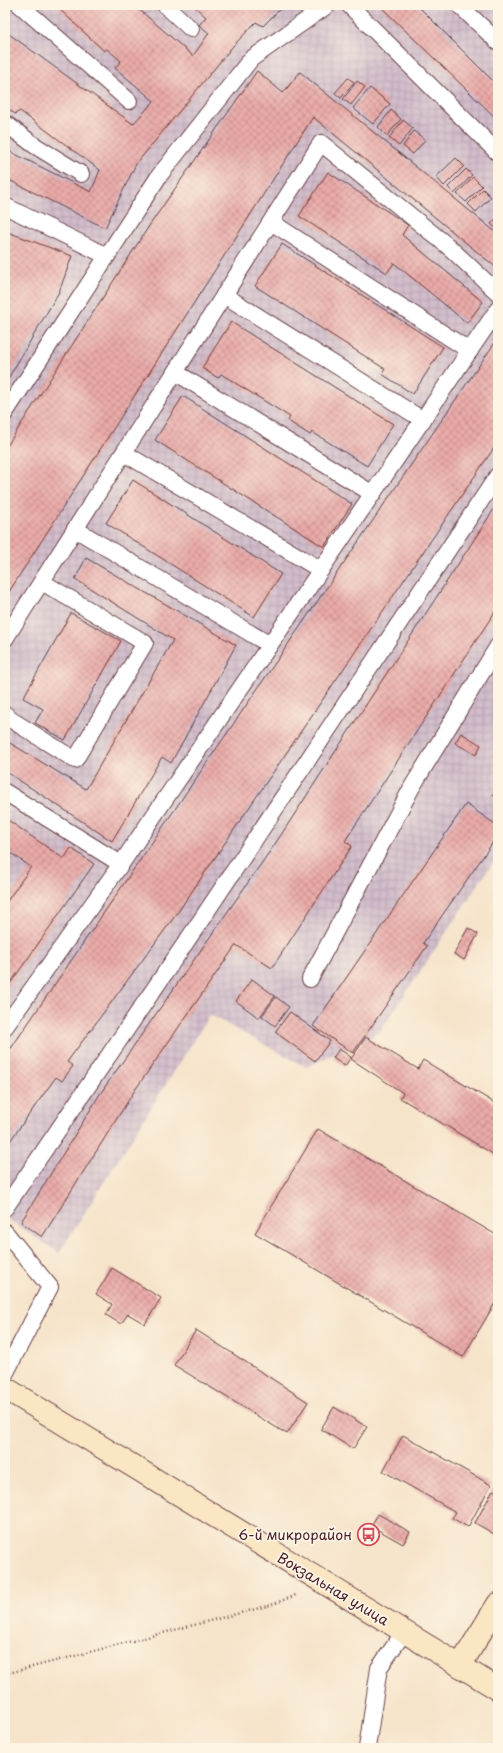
<svg xmlns="http://www.w3.org/2000/svg" width="503" height="1753" font-family="'Playpen Sans',sans-serif">
  <style>
    .industrial { fill: url(#industrial-grid) }
    .building { fill: url(#building-cross-hatch) }
    .lines { fill: none; stroke-linecap: round; stroke-linejoin: round }
    .lane-casing { stroke: #643d43; stroke-width: 18 }
    .secondary-casing { stroke: #643d43; stroke-width: 24 }
    .path { stroke: #643d43; stroke-width: 2.5; stroke-dasharray: 1 3; stroke-linecap: butt }
    .lane { stroke: #fff; stroke-width: 16 }
    .secondary { stroke: #fbe6c4; stroke-width: 22 }
    .labels { text-anchor: middle; stroke-width: 3.5; stroke-linejoin: round; paint-order: stroke }
    .poi-label { font-size: 14px; fill: #4a1f2b; stroke: #fcf5e5; text-anchor: end }
    .street-label { font-size: 14px; fill: #4a1f2b; stroke: #fcf5e5 }
  </style>
  <defs>
    <pattern id="industrial-grid" width="8" height="8" patternUnits="userSpaceOnUse"><rect width="8" height="8" fill="#d1bdcb"/><path d="M0 4h8M4 0v8" fill="none" stroke="#b5a2ae"/></pattern>
    <pattern id="building-cross-hatch" width="8" height="8" patternUnits="userSpaceOnUse"><rect width="8" height="8" fill="#eaaba9"/><path d="M0 0l8 8M0 8l8-8" fill="none" stroke="#c08b8a"/></pattern>
  </defs>
  <rect width="100%" height="100%" fill="#fcf5e5"/>
  <filter id="ink" filterUnits="userSpaceOnUse"><feTurbulence type="fractalNoise" baseFrequency=".025" numOctaves="2"/><feDisplacementMap in="SourceGraphic" scale="8" xChannelSelector="R" yChannelSelector="G"/><feConvolveMatrix kernelMatrix="1 2 1 2 8 2 1 2 1" color-interpolation-filters="sRGB"/></filter>
  <filter id="wash" filterUnits="userSpaceOnUse"><feTurbulence type="fractalNoise" baseFrequency=".012" numOctaves="4" result="noise"/><feDisplacementMap in="SourceGraphic" scale="16" xChannelSelector="R" yChannelSelector="G"/><feGaussianBlur stdDeviation="0.9" result="paint"/><feColorMatrix in="noise" values="0 0 0 0 0 0 0 0 0 0 0 0 0 0 0 0 0 1.4 0 .05"/><feComposite in="paint" operator="in"/></filter>
  <g filter="url(#wash)">
    <rect width="100%" height="100%" fill="#f6e4ca"/>
    <polygon class="industrial" points="5,5 498,5 498,855 379,1033 306,1067 210,1015 59,1253 5,1217"/>
    <g id="blocks">
      <g class="building">
        <polygon points="55,5 134,5 193,56 209,33 199,25 206,17 193,5 278,5 281,8 263,26 256,22 233,46 136,164 105,228 5,178 5,149 91,192 100,170 20,111 15,114 5,106 5,31 133,124 154,101 115,68 121,61 107,49 104,51"/>
        <polygon points="379,5 417,5 498,86 498,120"/>
        <polygon points="257,71 283,93 300,72 498,234 498,269 313,117 5,598 5,449 151,223"/>
        <polygon points="348,78 354,82 341,98 335,93"/>
        <polygon points="357,81 365,87 351,105 343,99"/>
        <polygon points="370,88 390,104 373,124 353,108"/>
        <polygon points="391,110 401,119 387,136 378,127"/>
        <polygon points="403,120 413,128 399,146 389,138"/>
        <polygon points="414,131 425,140 413,154 403,146"/>
        <polygon points="456,158 464,166 444,186 436,177"/>
        <polygon points="466,169 472,175 454,194 448,187"/>
        <polygon points="328,172 408,225 402,235 483,302 467,323 394,263 387,273 299,216"/>
        <polygon points="473,177 482,186 466,202 457,194"/>
        <polygon points="483,189 491,197 476,212 468,204"/>
        <polygon points="498,217 498,230 491,224"/>
        <polygon points="5,231 72,256 59,292 5,384"/>
        <polygon points="282,244 443,347 413,394 382,374 385,369 255,286"/>
        <polygon points="231,322 393,424 367,466 312,432 310,435 288,421 290,417 221,374 218,378 202,368"/>
        <polygon points="498,338 498,442 178,912 67,1062 73,1066 62,1081 56,1077 5,1148 5,1057"/>
        <polygon points="183,396 352,504 324,547 155,440"/>
        <polygon points="133,480 281,574 254,617 106,523"/>
        <polygon points="498,503 498,607 345,841 352,846 272,968 236,945 135,1090 42,1237 21,1222 100,1094 275,844"/>
        <polygon points="86,558 236,645 171,763 162,757 112,841 5,771 5,740 86,789 173,640 75,579"/>
        <polygon points="71,613 121,641 65,740 35,723 43,709 23,698"/>
        <polygon points="461,733 481,745 476,755 455,743"/>
        <polygon points="498,785 498,797 493,795"/>
        <polygon points="466,804 498,826 498,835 423,943 427,946 353,1053 313,1026"/>
        <polygon points="5,818 64,859 71,848 94,864 5,991 5,904 31,867 5,849"/>
        <polygon points="468,928 478,934 464,960 454,954"/>
        <polygon points="252,979 275,996 259,1018 236,1001"/>
        <polygon points="276,997 289,1007 275,1026 262,1016"/>
        <polygon points="290,1012 330,1041 315,1061 275,1032"/>
        <polygon points="366,1037 418,1069 423,1060 498,1105 498,1157 400,1098 403,1093 351,1059"/>
        <polygon points="339,1049 351,1057 345,1066 333,1058"/>
        <polygon points="318,1129 498,1236 498,1298 463,1357 255,1233"/>
        <polygon points="112,1268 161,1298 145,1324 128,1314 121,1324 106,1315 112,1304 96,1294"/>
        <polygon points="196,1330 308,1402 287,1434 174,1365"/>
        <polygon points="334,1407 367,1427 353,1449 321,1429"/>
        <polygon points="403,1435 491,1485 468,1527 452,1518 456,1512 383,1471"/>
        <polygon points="493,1490 498,1493 498,1532 496,1535 475,1523"/>
        <polygon points="378,1514 410,1532 403,1544 371,1526"/>
      </g>
    </g>
  </g>
  <g filter="url(#ink)">
    <use href="#blocks" fill-opacity="0" stroke="#643d43" stroke-width="1"/>
    <g class="lines">
      <defs>
        <g id="lane">
          <polyline points="20,5 129,101"/>
          <polyline points="165,5 191,29"/>
          <polyline points="349,5 498,153"/>
          <polyline points="459,5 498,42"/>
          <polyline points="5,123 34,145 81,174"/>
          <polyline points="5,206 107,256"/>
          <polyline points="271,222 470,351"/>
          <polyline points="224,295 423,420"/>
          <polyline points="175,372 373,494"/>
          <polyline points="5,413 159,176 251,59 328,5"/>
          <polyline points="124,453 321,570"/>
          <polyline points="75,529 270,645"/>
          <polyline points="5,639 321,143 449,247 498,293"/>
          <polyline points="5,714 10,719 75,760 145,643 42,582"/>
          <polyline points="5,792 121,864"/>
          <polyline points="310,979 412,787 498,646"/>
          <polyline points="5,1027 121,864 498,309"/>
          <polyline points="5,1208 199,923 498,475"/>
          <polyline points="5,1232 50,1287 5,1374"/>
          <polyline points="367,1748 379,1668 404,1632"/>
        </g>
        <g id="secondary">
          <polyline points="5,1388 498,1689"/>
          <polyline points="460,1666 498,1604"/>
        </g>
      </defs>
      <use href="#lane" class="lane-casing"/>
      <use href="#secondary" class="secondary-casing"/>
      <polyline class="path" points="5,1674 271,1605 296,1595"/>
      <use href="#lane" class="lane"/>
      <use href="#secondary" class="secondary"/>
    </g>
  </g>
  <defs>
    <symbol id="bus-ring" viewBox="-11 -11 22 22"><circle r="9.5" fill="#fcf5e5" stroke="#d1495b" stroke-width="1.5"/><path d="M-5-6H5V4H4V6H2V4H-2V6H-4V4H-5ZM-3.5-4V0h7V-4ZM-3.5 1.2v1.5H-2V1.2ZM2 1.2v1.5H3.5V1.2Z" fill="#d1495b"/></symbol>
  </defs>
  <g fill-rule="evenodd">
    <use href="#bus-ring" x="356" y="1522" width="25" height="25"/>
  </g>
  <g class="labels">
    <g class="poi-label">
      <text x="352" y="1540">6-й микрорайон</text>
    </g>
    <g class="street-label">
      <text transform="translate(333 1589) rotate(31)" y="5">Вокзальная улица</text>
    </g>
  </g>
  <rect width="503" height="1753" fill="none" stroke="#fcf5e5" stroke-width="20"/>
</svg>
